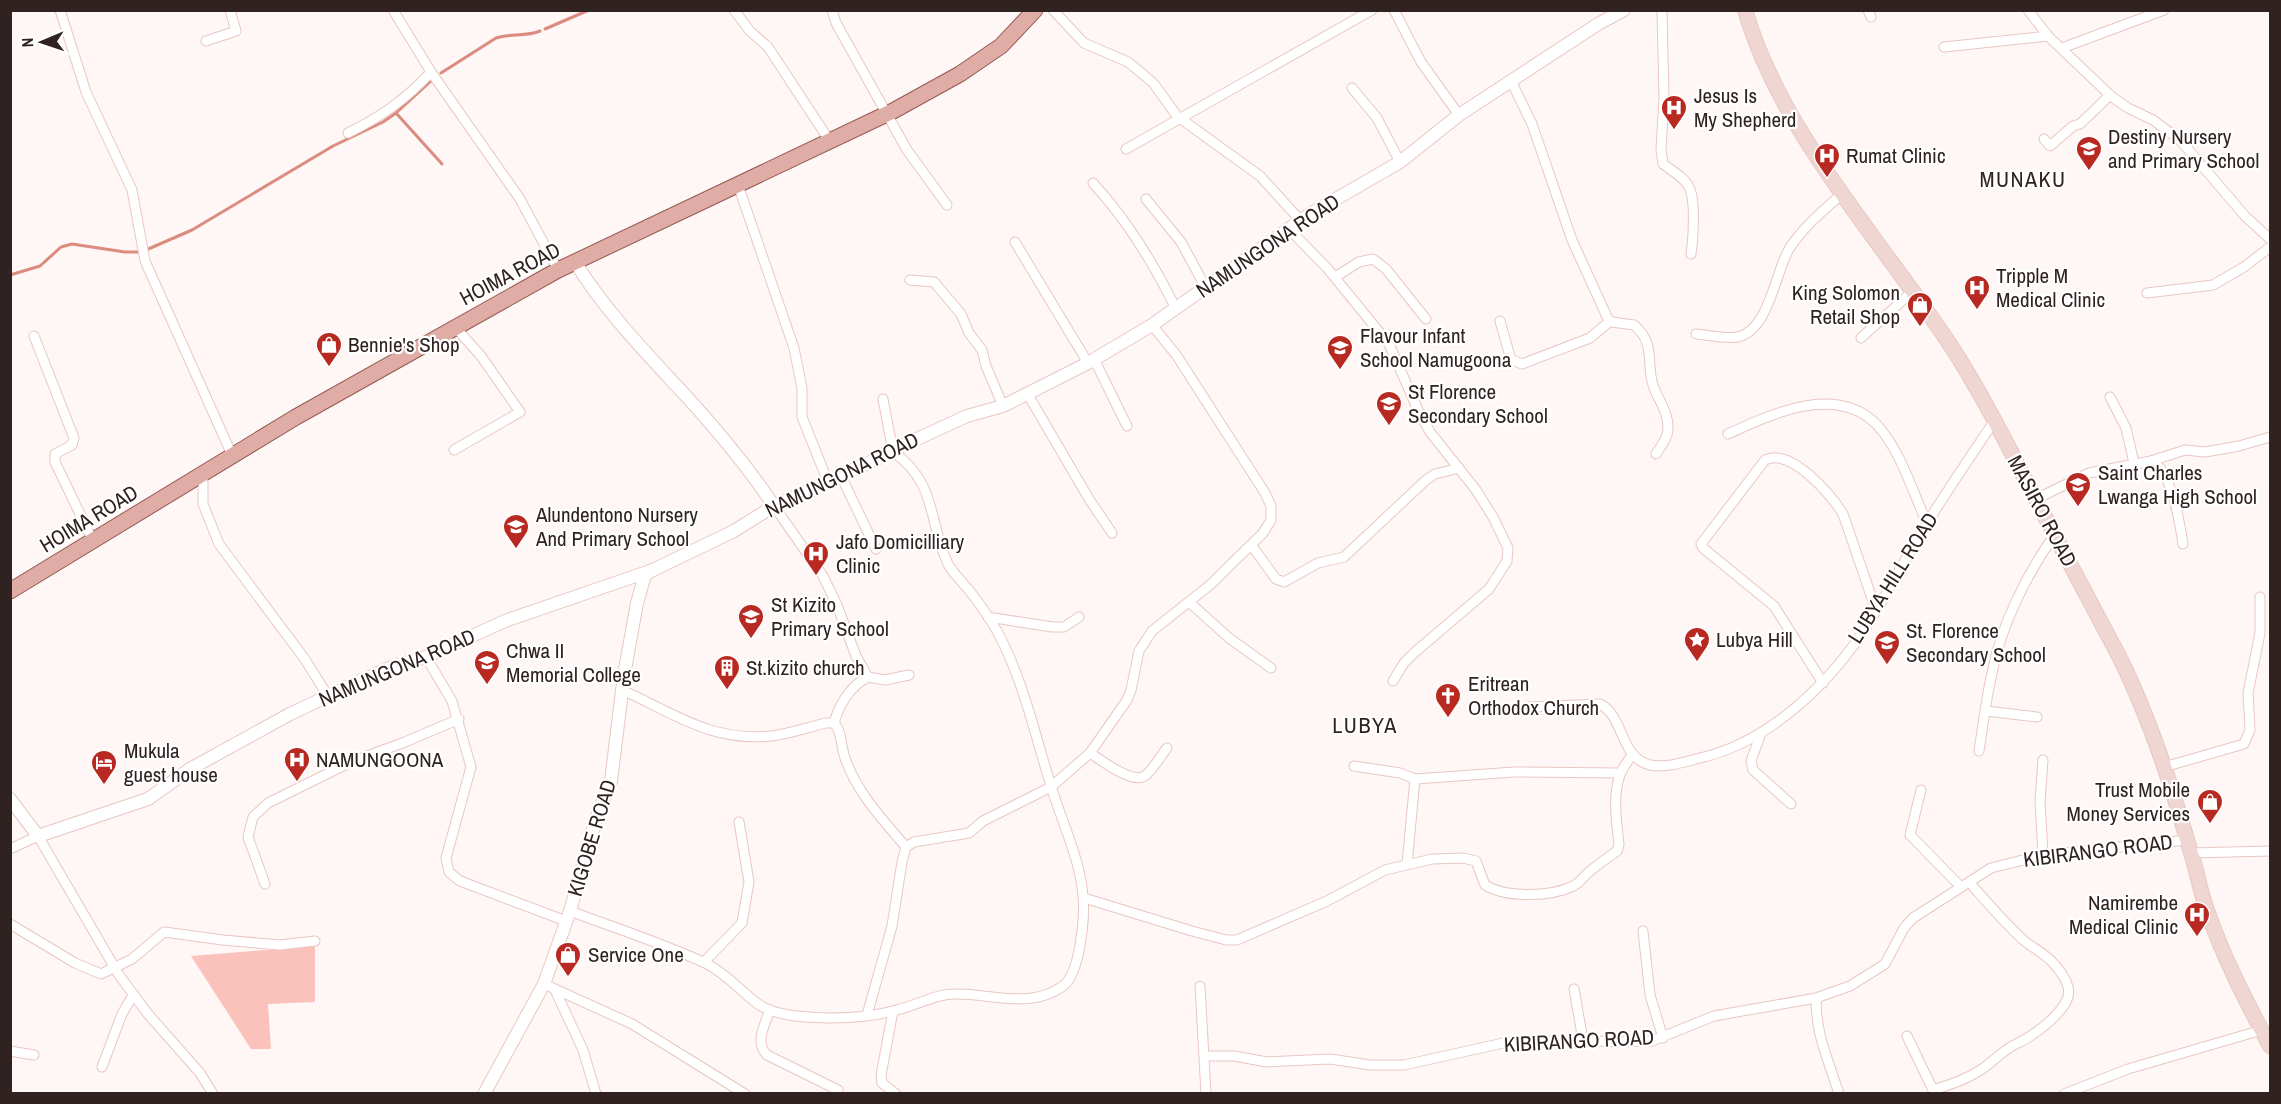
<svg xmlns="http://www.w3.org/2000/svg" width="2281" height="1104" font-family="'Archivo Narrow',sans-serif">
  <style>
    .green { fill: #fac2ba }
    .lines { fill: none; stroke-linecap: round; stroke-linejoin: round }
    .stream { stroke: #dc8b7f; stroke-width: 3 }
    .minor-casing { stroke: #e9c7c1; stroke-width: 11 }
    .tertiary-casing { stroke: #e9c7c1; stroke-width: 14 }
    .secondary-casing { stroke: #e9c7c1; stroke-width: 16 }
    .primary-casing { stroke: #935951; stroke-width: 17 }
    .minor { stroke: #fff; stroke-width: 9 }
    .tertiary { stroke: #fff; stroke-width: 12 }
    .secondary { stroke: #efd6d3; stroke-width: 14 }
    .primary { stroke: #dfada6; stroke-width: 15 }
    .labels { text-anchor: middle; stroke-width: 4.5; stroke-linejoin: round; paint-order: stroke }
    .poi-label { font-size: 21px; fill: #2f2221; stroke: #fff; text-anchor: start }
    .street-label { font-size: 21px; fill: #2f2221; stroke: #fff }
    .neighbourhood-label { font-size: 22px; letter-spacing: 1.5px; fill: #2f2221; stroke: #fff }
  </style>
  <rect width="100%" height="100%" fill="#fef7f6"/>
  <polygon class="green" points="315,946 315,1002 268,1004 271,1049 251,1049 191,956"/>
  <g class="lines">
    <g class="stream">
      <polyline points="545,29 589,10"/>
      <path d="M 441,73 L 496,38 C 510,33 526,37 540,31"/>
      <polyline points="396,113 442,164"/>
      <polyline points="146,250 192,230 333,146 383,122 396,113 431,81"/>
      <polyline points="10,275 40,266 61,247 72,244 125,252 140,252"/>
    </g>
    <defs>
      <g id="minor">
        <polyline points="60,10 86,92 132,190 145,261 232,455"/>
        <polyline points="393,10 431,72 520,199 558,270"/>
        <polyline points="734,10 750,31 768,47 829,140"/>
        <polyline points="832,10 836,23 907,150 947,205"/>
        <polyline points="1053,10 1084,43 1128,62 1145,76 1154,84 1177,116 1260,176 1301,221"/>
        <polyline points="1394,10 1421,62 1459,115"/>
        <path d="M 1662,10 L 1664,99 L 1661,150 L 1663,164 C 1671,170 1685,178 1689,187 C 1696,200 1693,240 1691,254"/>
        <polyline points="1868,10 1871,17"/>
        <polyline points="2028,10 2048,36 2112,97 2128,108 2153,120 2180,140 2245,216 2270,239"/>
        <polyline points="206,41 236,31 230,10"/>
        <polyline points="1944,47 2048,36"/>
        <polyline points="2062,48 2164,10"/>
        <path d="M 1511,81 L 1532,124 L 1572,240 L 1608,319 L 1612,322 L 1634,325 C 1656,343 1646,364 1653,385 C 1658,400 1669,413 1668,429 C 1668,438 1661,446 1656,454"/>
        <polyline points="1352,88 1377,118 1400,162"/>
        <path d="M 348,133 C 382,116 405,100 431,72"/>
        <polyline points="2044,139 2050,146 2073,126 2080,124 2110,95"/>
        <polyline points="1126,149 1372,10"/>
        <path d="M 1093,183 C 1128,221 1153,262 1176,309"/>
        <polyline points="738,185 794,348 802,388 802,417 828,482"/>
        <polyline points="1146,199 1181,242 1206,288"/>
        <polyline points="1290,230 1327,268 1389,344 1418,410 1430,432 1476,490 1493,517 1508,548 1507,561 1489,589 1414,653 1404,663 1393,681"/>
        <polyline points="1015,242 1088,363"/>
        <polyline points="1335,277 1359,262 1373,259 1386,269 1426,319"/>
        <polyline points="910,280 934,282 961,314 969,333 982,350 986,366 1003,406"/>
        <polyline points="2147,293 2213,285 2244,267 2270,247"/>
        <polyline points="1500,321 1510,356 1512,360 1522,364 1590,338 1610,321"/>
        <path d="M 1696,334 C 1709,335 1724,339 1737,337 C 1769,331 1775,273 1789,249 C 1803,227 1824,210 1843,193"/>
        <polyline points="34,336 74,438 72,445 55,454 55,462 93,541"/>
        <polyline points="1861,338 1914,290"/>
        <polyline points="1094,359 1127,426"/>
        <polyline points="1027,393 1089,499 1112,533"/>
        <polyline points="2110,397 2126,428 2134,463"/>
        <path d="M 1728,434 C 1771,414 1837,383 1877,425 C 1900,449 1913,493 1927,523"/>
        <polyline points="454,450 520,412 481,356 455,327"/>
        <polyline points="2151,461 2185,450 2205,452 2239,446 2270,437"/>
        <polyline points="203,474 203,504 219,544 304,658 328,696"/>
        <polyline points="841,476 876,549"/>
        <path d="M 2036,499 L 2089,473 L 2151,461 C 2171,468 2180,524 2183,544"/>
        <polyline points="774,506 823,576 837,605 856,656 868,677 885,680 909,675"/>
        <polyline points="1252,546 1276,579 1284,582 1318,563 1344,557 1426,480 1435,474 1459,468"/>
        <polyline points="1189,602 1229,638 1271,668"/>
        <polyline points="988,617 1052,627 1064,627 1079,617"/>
        <polyline points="426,657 452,701 471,767 446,858 449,872 460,881 566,921"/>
        <path d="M 1823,683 L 1774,606 L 1703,548 L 1701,544 L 1765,460 C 1791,447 1831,495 1843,514 L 1876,610"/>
        <path d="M 622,690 C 674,713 710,742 771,736 C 790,734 808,727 826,723 L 834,723 C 842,731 841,747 845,758 C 857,793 883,820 906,847"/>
        <path d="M 1528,707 L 1600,704 C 1625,717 1619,757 1650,765 C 1667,768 1684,762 1700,758 C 1770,742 1832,682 1870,621 C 1890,589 1907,555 1927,523 C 1949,488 1972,454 1995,420"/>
        <polyline points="1986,711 2037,717"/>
        <path d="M 834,723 C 839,705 850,686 868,677"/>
        <polyline points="1761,733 1751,761 1753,770 1791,804"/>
        <path d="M 1979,751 C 1983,725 1986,699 1992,673 C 2001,625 2027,574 2055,534"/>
        <path d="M 1090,753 C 1101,760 1134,786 1146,775 C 1154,768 1160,757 1167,748"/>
        <polyline points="1354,766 1400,773 1415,779 1514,772 1620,773"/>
        <polyline points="2164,767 2244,744 2250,730 2248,693 2260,633 2260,597"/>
        <polyline points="1921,790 1910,835 1961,887"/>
        <polyline points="10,849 38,836 119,975 148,1014 200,1073 213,1094"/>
        <polyline points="2191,853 2270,851"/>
        <polyline points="2043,855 2040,801 2043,760"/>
        <polyline points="1407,864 1415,779"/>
        <polyline points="265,884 248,837 253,817 268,803 351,762 405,742 459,719"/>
        <path d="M 1084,898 L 1192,931 L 1226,940 L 1237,940 L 1327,901 L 1385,870 L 1432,859 L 1463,858 L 1476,861 L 1485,885 C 1506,898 1551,897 1573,886 C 1580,883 1584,876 1590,871 C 1599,864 1608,857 1617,851 L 1619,845 C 1617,823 1612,797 1620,775 C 1622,768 1628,761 1632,755"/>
        <path d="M 570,911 C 615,928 662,943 705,963 C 726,973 740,991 758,1004 C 776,1017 808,1017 829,1018 C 852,1018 878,1016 900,1009 C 917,1005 936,994 954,994 C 990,993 1030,1010 1063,986 C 1080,974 1085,917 1083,896 C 1080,859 1063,825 1052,789 C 1035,736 1024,681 997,631 C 989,617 979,603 969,590 C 962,582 953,573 948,564 C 928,521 937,482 893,452 L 883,399"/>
        <polyline points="10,924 75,963 101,974 132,959 164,932 223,940 280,945 315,941"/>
        <polyline points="1643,931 1650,995 1663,1038"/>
        <polyline points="704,962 742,923 749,882 739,822"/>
        <polyline points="544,984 632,1024 745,1094"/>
        <polyline points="1200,986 1206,1094"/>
        <polyline points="1574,989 1583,1040"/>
        <polyline points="555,990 583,1050 596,1094"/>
        <path d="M 1816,998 C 1816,1037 1828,1058 1839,1094"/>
        <path d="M 770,1010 C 765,1025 754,1042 767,1055 L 838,1090"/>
        <polyline points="893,1011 881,1075 882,1083 896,1094"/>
        <polyline points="867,1015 892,926 902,862 906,847 914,842 969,833 983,821 1051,787 1090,753 1127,700 1131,690 1139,651 1152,631 1210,585 1263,533 1271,520 1271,506 1265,493 1177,356 1152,325"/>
        <path d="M 1907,1036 L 1933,1090 C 1950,1085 1965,1080 1979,1071 C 1992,1063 2003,1050 2016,1044 C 2029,1038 2039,1031 2050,1021 C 2072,1000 2076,989 2054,964 C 2045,953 2032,948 2022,939 C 2003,921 1986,901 1969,882"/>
        <polyline points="10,1051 34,1055"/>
        <polyline points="1205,1056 1234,1056 1267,1062 1330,1059 1370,1065 1404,1065 1508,1042 1583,1040 1616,1042 1652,1041 1714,1016 1816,998 1850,986 1885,964 1904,928 1913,918 1991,868 2043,855 2188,840"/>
        <polyline points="102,1067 122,1014 133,995"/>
        <polyline points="2064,1094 2128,1069 2262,1030"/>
      </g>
      <g id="tertiary">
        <path d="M 575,262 C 606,312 646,353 686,396 C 718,431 748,467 774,506"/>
        <polyline points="10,799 38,836 148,799 190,769 290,714 360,681 394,666 426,657 505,621 653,570 734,531 774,506 890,453 906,444 967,416 1003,406 1088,363 1152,325 1310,214 1400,162 1459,115 1598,24 1624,10"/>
        <polyline points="484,1094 544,984 570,911 596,819 611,781 624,675 637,603 645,575 652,570"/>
      </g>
      <path id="secondary" d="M 1745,10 C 1781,134 1883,242 1953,349 C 1983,396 2008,446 2034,496 C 2063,551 2092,605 2121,660 C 2151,722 2172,787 2191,853 C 2197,871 2200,891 2207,910 C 2223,957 2247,1003 2270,1046"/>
      <polyline id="primary" points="10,591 296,417 558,270 893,111 960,74 1001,46 1035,10"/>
    </defs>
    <use href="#minor" class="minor-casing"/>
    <use href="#tertiary" class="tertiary-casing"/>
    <use href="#secondary" class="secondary-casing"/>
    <use href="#primary" class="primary-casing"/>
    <use href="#minor" class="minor"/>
    <use href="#tertiary" class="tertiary"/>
    <use href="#secondary" class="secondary"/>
    <use href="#primary" class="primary"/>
  </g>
  <defs>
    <symbol id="hospital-pin" viewBox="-11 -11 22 30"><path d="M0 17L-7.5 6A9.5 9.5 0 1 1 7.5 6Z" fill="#b82921" stroke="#fff"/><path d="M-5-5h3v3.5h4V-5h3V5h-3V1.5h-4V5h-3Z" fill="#fff"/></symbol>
    <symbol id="school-pin" viewBox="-11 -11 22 30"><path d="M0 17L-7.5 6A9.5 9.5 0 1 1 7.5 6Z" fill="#b82921" stroke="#fff"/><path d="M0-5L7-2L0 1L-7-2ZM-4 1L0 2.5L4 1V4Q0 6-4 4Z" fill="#fff"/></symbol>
    <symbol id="shop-pin" viewBox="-11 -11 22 30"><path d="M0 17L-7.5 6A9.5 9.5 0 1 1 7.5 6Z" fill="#b82921" stroke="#fff"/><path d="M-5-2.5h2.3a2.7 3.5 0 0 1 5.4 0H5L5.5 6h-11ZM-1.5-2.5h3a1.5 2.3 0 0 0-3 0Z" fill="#fff"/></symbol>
    <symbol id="sight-pin" viewBox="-11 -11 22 30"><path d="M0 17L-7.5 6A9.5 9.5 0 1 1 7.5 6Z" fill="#b82921" stroke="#fff"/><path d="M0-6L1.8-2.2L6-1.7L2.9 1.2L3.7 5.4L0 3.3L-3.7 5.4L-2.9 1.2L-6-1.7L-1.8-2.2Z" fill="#fff"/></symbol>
    <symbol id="university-pin" viewBox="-11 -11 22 30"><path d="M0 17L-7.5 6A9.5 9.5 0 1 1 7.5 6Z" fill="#b82921" stroke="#fff"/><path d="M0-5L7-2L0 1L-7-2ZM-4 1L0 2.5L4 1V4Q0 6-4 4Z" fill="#fff"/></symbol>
    <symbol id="building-pin" viewBox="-11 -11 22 30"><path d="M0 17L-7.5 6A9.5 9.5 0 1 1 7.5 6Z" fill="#b82921" stroke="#fff"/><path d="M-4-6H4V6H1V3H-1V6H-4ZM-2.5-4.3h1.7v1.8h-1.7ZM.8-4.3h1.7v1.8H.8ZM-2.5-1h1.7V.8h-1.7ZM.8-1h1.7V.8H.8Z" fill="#fff"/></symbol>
    <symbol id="church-pin" viewBox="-11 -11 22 30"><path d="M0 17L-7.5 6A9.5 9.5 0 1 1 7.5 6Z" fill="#b82921" stroke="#fff"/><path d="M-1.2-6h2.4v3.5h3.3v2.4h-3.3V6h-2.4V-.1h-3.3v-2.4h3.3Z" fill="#fff"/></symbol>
    <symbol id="hotel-pin" viewBox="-11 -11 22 30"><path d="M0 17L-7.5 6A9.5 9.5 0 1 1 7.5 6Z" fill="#b82921" stroke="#fff"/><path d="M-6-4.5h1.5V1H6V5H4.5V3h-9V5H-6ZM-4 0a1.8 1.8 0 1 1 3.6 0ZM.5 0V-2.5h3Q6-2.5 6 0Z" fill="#fff"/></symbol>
  </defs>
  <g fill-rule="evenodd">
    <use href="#hospital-pin" x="1659" y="93" width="30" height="40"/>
    <use href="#school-pin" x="2074" y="134" width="30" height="40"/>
    <use href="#hospital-pin" x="1812" y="141" width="30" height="40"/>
    <use href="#hospital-pin" x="1962" y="273" width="30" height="40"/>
    <use href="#shop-pin" x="1905" y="290" width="30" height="40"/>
    <use href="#shop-pin" x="314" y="330" width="30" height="40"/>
    <use href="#school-pin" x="1325" y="333" width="30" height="40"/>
    <use href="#school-pin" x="1374" y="389" width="30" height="40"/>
    <use href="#school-pin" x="2063" y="470" width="30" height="40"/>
    <use href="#school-pin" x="501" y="512" width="30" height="40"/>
    <use href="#hospital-pin" x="801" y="539" width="30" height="40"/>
    <use href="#school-pin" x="736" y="602" width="30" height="40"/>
    <use href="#sight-pin" x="1682" y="625" width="30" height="40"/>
    <use href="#school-pin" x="1872" y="628" width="30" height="40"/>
    <use href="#university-pin" x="472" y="648" width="30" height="40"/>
    <use href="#building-pin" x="712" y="653" width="30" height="40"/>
    <use href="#church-pin" x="1433" y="681" width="30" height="40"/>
    <use href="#hospital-pin" x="282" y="745" width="30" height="40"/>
    <use href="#hotel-pin" x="89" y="748" width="30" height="40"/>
    <use href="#shop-pin" x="2195" y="787" width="30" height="40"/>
    <use href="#hospital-pin" x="2182" y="900" width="30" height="40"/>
    <use href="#shop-pin" x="553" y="940" width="30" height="40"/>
  </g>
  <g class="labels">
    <g class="poi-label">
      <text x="1694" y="103">Jesus Is<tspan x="1694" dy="24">My Shepherd</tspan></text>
      <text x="2108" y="144">Destiny Nursery<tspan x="2108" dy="24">and Primary School</tspan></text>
      <text x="1846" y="163">Rumat Clinic</text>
      <text x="1996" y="283">Tripple M<tspan x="1996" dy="24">Medical Clinic</tspan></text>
      <text x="1900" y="300" text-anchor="end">King Solomon<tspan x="1900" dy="24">Retail Shop</tspan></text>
      <text x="1360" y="343">Flavour Infant<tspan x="1360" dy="24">School Namugoona</tspan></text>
      <text x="348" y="352">Bennie's Shop</text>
      <text x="1408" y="399">St Florence<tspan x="1408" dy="24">Secondary School</tspan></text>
      <text x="2098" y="480">Saint Charles<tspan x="2098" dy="24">Lwanga High School</tspan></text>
      <text x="536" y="522">Alundentono Nursery<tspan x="536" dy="24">And Primary School</tspan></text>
      <text x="836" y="549">Jafo Domicilliary<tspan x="836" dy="24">Clinic</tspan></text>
      <text x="771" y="612">St Kizito<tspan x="771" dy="24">Primary School</tspan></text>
      <text x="1906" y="638">St. Florence<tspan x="1906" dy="24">Secondary School</tspan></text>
      <text x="1716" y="647">Lubya Hill</text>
      <text x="506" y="658">Chwa II<tspan x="506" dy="24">Memorial College</tspan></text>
      <text x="746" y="675">St.kizito church</text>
      <text x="1468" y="691">Eritrean<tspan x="1468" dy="24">Orthodox Church</tspan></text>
      <text x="124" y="758">Mukula<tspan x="124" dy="24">guest house</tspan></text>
      <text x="316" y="767">NAMUNGOONA</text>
      <text x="2190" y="797" text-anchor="end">Trust Mobile<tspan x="2190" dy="24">Money Services</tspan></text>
      <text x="2178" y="910" text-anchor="end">Namirembe<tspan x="2178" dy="24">Medical Clinic</tspan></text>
      <text x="588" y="962">Service One</text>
    </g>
    <g class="street-label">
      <text transform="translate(1268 246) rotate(-34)" y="7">NAMUNGONA ROAD</text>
      <text transform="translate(510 274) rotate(-28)" y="7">HOIMA ROAD</text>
      <text transform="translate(842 475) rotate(-26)" y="7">NAMUNGONA ROAD</text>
      <text transform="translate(2042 511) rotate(62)" y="7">MASIRO ROAD</text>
      <text transform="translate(89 519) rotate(-31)" y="7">HOIMA ROAD</text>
      <text transform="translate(1893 578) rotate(-58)" y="7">LUBYA HILL ROAD</text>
      <text transform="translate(397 668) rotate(-23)" y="7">NAMUNGONA ROAD</text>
      <text transform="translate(592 838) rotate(-73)" y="7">KIGOBE ROAD</text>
      <text transform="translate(2098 851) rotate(-7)" y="7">KIBIRANGO ROAD</text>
      <text transform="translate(1579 1041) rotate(-3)" y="7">KIBIRANGO ROAD</text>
    </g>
    <g class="neighbourhood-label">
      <text x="2023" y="187">MUNAKU</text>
      <text x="1365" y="733">LUBYA</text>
    </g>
  </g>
  <rect width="2281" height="1104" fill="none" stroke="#2f2221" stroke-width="24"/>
  <g transform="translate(42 42) rotate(268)" stroke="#ffffff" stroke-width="4.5" paint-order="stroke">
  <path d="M0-4.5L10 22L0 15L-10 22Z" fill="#2f2221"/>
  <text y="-9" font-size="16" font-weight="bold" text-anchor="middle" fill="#2f2221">N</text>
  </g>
</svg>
